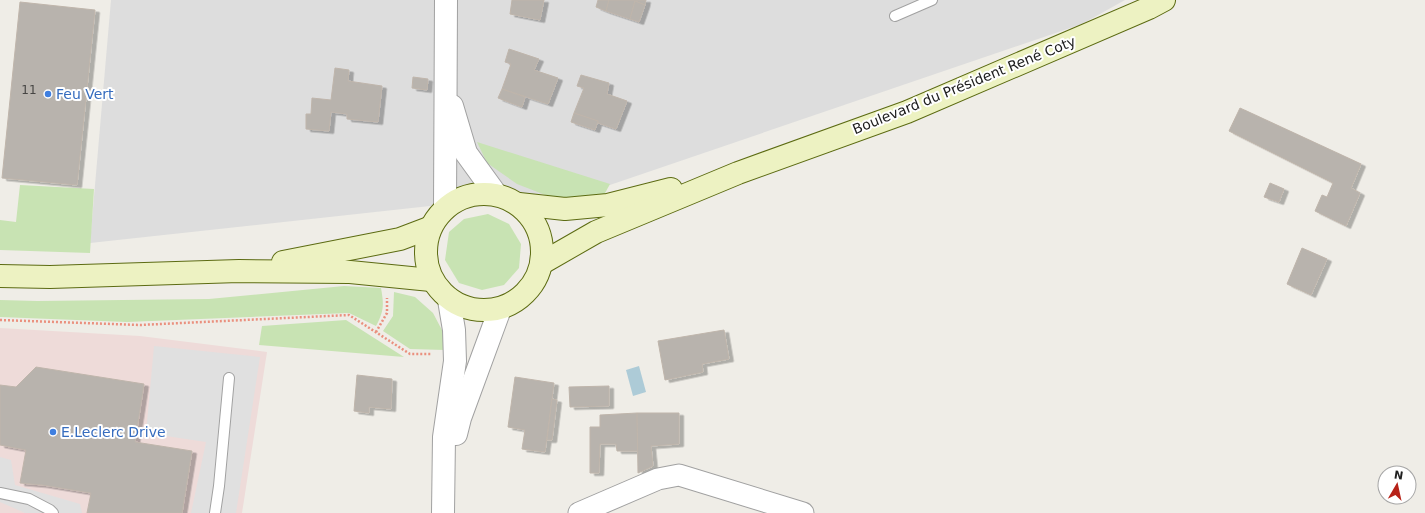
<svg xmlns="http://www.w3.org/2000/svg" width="1425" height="513" font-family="'DejaVu Sans',sans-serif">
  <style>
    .residential { fill: #ddd }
    .commercial { fill: #eedbd9 }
    .grass { fill: #c8e3b3 }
    .parking { fill: #e0e0e0 }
    .water { fill: #adcbd7 }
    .building { fill: #b8b3ad; stroke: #bfb5ab; filter: url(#shadow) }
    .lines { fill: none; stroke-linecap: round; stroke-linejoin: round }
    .service-casing { stroke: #a1a1a1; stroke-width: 12 }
    .minor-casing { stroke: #a1a1a1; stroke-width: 23 }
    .tertiary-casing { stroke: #a1a1a1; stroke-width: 24 }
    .secondary-casing { stroke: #5c6b12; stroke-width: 24 }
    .path { stroke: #ea907e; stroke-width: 2.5; stroke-dasharray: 2 2; stroke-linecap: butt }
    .service { stroke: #fff; stroke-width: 10 }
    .minor { stroke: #fff; stroke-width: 21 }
    .tertiary { stroke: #fff; stroke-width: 22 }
    .secondary { stroke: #edf2c2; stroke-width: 22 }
    .shop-dot { fill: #3f7fe0; stroke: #fff; stroke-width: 1.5 }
    .labels { text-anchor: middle; stroke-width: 4; stroke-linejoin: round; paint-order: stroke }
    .number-label { font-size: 12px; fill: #464543 }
    .street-label { font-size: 14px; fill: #202020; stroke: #fff }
    .shop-label { font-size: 14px; fill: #366cbe; stroke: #fff; text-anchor: start }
  </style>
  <defs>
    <filter id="shadow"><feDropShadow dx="4.5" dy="2.5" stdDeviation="0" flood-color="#0004"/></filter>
  </defs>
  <rect width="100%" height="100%" fill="#efede7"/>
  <polygon class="residential" points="111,0 1125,0 1082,24 604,187 90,243"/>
  <polygon class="commercial" points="0,328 140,336 267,352 242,513 0,513"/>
  <g class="grass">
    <polygon points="477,142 610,184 604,195 553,198 517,184 487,163"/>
    <polygon points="20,185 94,189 90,253 0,250 0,220 16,222"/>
    <polygon points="488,214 509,224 521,244 519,268 504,285 482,290 459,283 445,260 449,232 464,219"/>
    <path d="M 344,286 L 381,288 C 384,305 384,311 376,326 L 349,313 L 127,322 L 0,317 L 0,300 L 37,301 L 209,299 Z"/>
    <polygon points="394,292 415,297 433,313 443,332 445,350 410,349 383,331 393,316"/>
    <polygon points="346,320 404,357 259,345 262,326"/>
  </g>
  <g class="parking">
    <polygon points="154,346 260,357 236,513 191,513 206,442 146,433"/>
    <polygon points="0,457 11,460 15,485 80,504 82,513 25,513 0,502"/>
  </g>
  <polygon class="water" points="639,366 646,392 633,396 626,370"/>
  <g class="building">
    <polygon points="512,0 544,0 540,20 510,14"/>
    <polygon points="598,0 609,0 606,11 596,7"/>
    <polygon points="609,0 646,0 645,5 635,1 630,19 606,11"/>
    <polygon points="635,1 645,5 639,22 630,19"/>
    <polygon points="20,2 95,10 77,185 2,178"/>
    <polygon points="509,49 539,59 534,70 558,78 548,104 502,89 511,64 505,62"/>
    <polygon points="335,68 349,70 348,81 382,86 378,122 347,119 347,114 331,112 329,131 306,129 306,114 311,114 312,98 331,100"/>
    <polygon points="581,75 609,83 607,94 627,101 616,129 598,123 598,121 574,113 584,88 577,86"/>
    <polygon points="413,77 428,79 427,90 412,88"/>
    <polygon points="502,89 525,97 522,107 498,98"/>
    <polygon points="1240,108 1361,164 1351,188 1360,193 1346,226 1315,211 1322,195 1327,197 1333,183 1229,131"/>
    <polygon points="574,113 598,121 595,130 571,122"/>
    <polygon points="1270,183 1284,189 1279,202 1264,197"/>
    <polygon points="1302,248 1327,259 1311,295 1287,284"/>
    <polygon points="724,330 729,359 702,364 703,372 665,380 658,341"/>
    <polygon points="36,367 144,384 135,442 192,451 182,513 87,513 91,493 43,485 20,483 26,450 0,445 0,385 16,387"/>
    <polygon points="357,375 392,379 391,409 369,407 369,413 354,411"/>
    <polygon points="515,377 554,383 545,452 522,449 525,430 508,427"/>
    <polygon points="609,386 609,406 570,407 569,387"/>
    <polygon points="552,399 557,400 552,440 547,440"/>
    <polygon points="637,413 638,451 617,451 616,444 600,444 599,473 590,473 590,427 600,427 600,415"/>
    <polygon points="637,413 679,413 679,444 651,446 653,466 638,473"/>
  </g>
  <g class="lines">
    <defs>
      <g id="service">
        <polyline points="895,16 932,0"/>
        <polyline points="0,493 29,499 50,510 53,513"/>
        <polyline points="215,513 219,486 229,378"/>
      </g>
      <polyline id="minor" points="579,513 658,479 679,475 803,513"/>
      <g id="tertiary">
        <polyline points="452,106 466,153 495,193"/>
        <polyline points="445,207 446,0"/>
        <polyline points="456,434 460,418 500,309"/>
        <polyline points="443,513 444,437 455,361 454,330 449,300"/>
      </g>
      <g id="secondary">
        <circle cx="484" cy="252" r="58"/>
        <polyline points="519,204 565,209 608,205 671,189"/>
        <polyline points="283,262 400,239 429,228"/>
        <polyline points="542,263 596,232 738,173 907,112 1149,8 1164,0"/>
        <polyline points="0,276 50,277 239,271 350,272 431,280"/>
      </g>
    </defs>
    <use href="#service" class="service-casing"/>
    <use href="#minor" class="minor-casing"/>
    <use href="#tertiary" class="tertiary-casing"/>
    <use href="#secondary" class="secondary-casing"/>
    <g class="path">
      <polyline points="0,320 140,325 349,315 410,354 432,354"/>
      <polyline points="376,332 387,313 387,298"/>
    </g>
    <use href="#service" class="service"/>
    <use href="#minor" class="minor"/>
    <use href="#tertiary" class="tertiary"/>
    <use href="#secondary" class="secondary"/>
  </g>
  <g class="shop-dot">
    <circle cx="48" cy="94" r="4"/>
    <circle cx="53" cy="432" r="4"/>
  </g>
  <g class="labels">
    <g class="number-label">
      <text x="29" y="94">11</text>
    </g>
    <g class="street-label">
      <text transform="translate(964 85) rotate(-22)" y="5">Boulevard du Président René Coty</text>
    </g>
    <g class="shop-label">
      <text x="56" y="99">Feu Vert</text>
      <text x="61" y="437">E.Leclerc Drive</text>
    </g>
  </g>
  <g transform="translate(1397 485) rotate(9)"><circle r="19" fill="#ffffff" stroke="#a6a6a6"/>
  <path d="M0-3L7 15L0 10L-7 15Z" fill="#b72218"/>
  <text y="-6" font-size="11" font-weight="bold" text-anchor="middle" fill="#202020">N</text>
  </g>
</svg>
